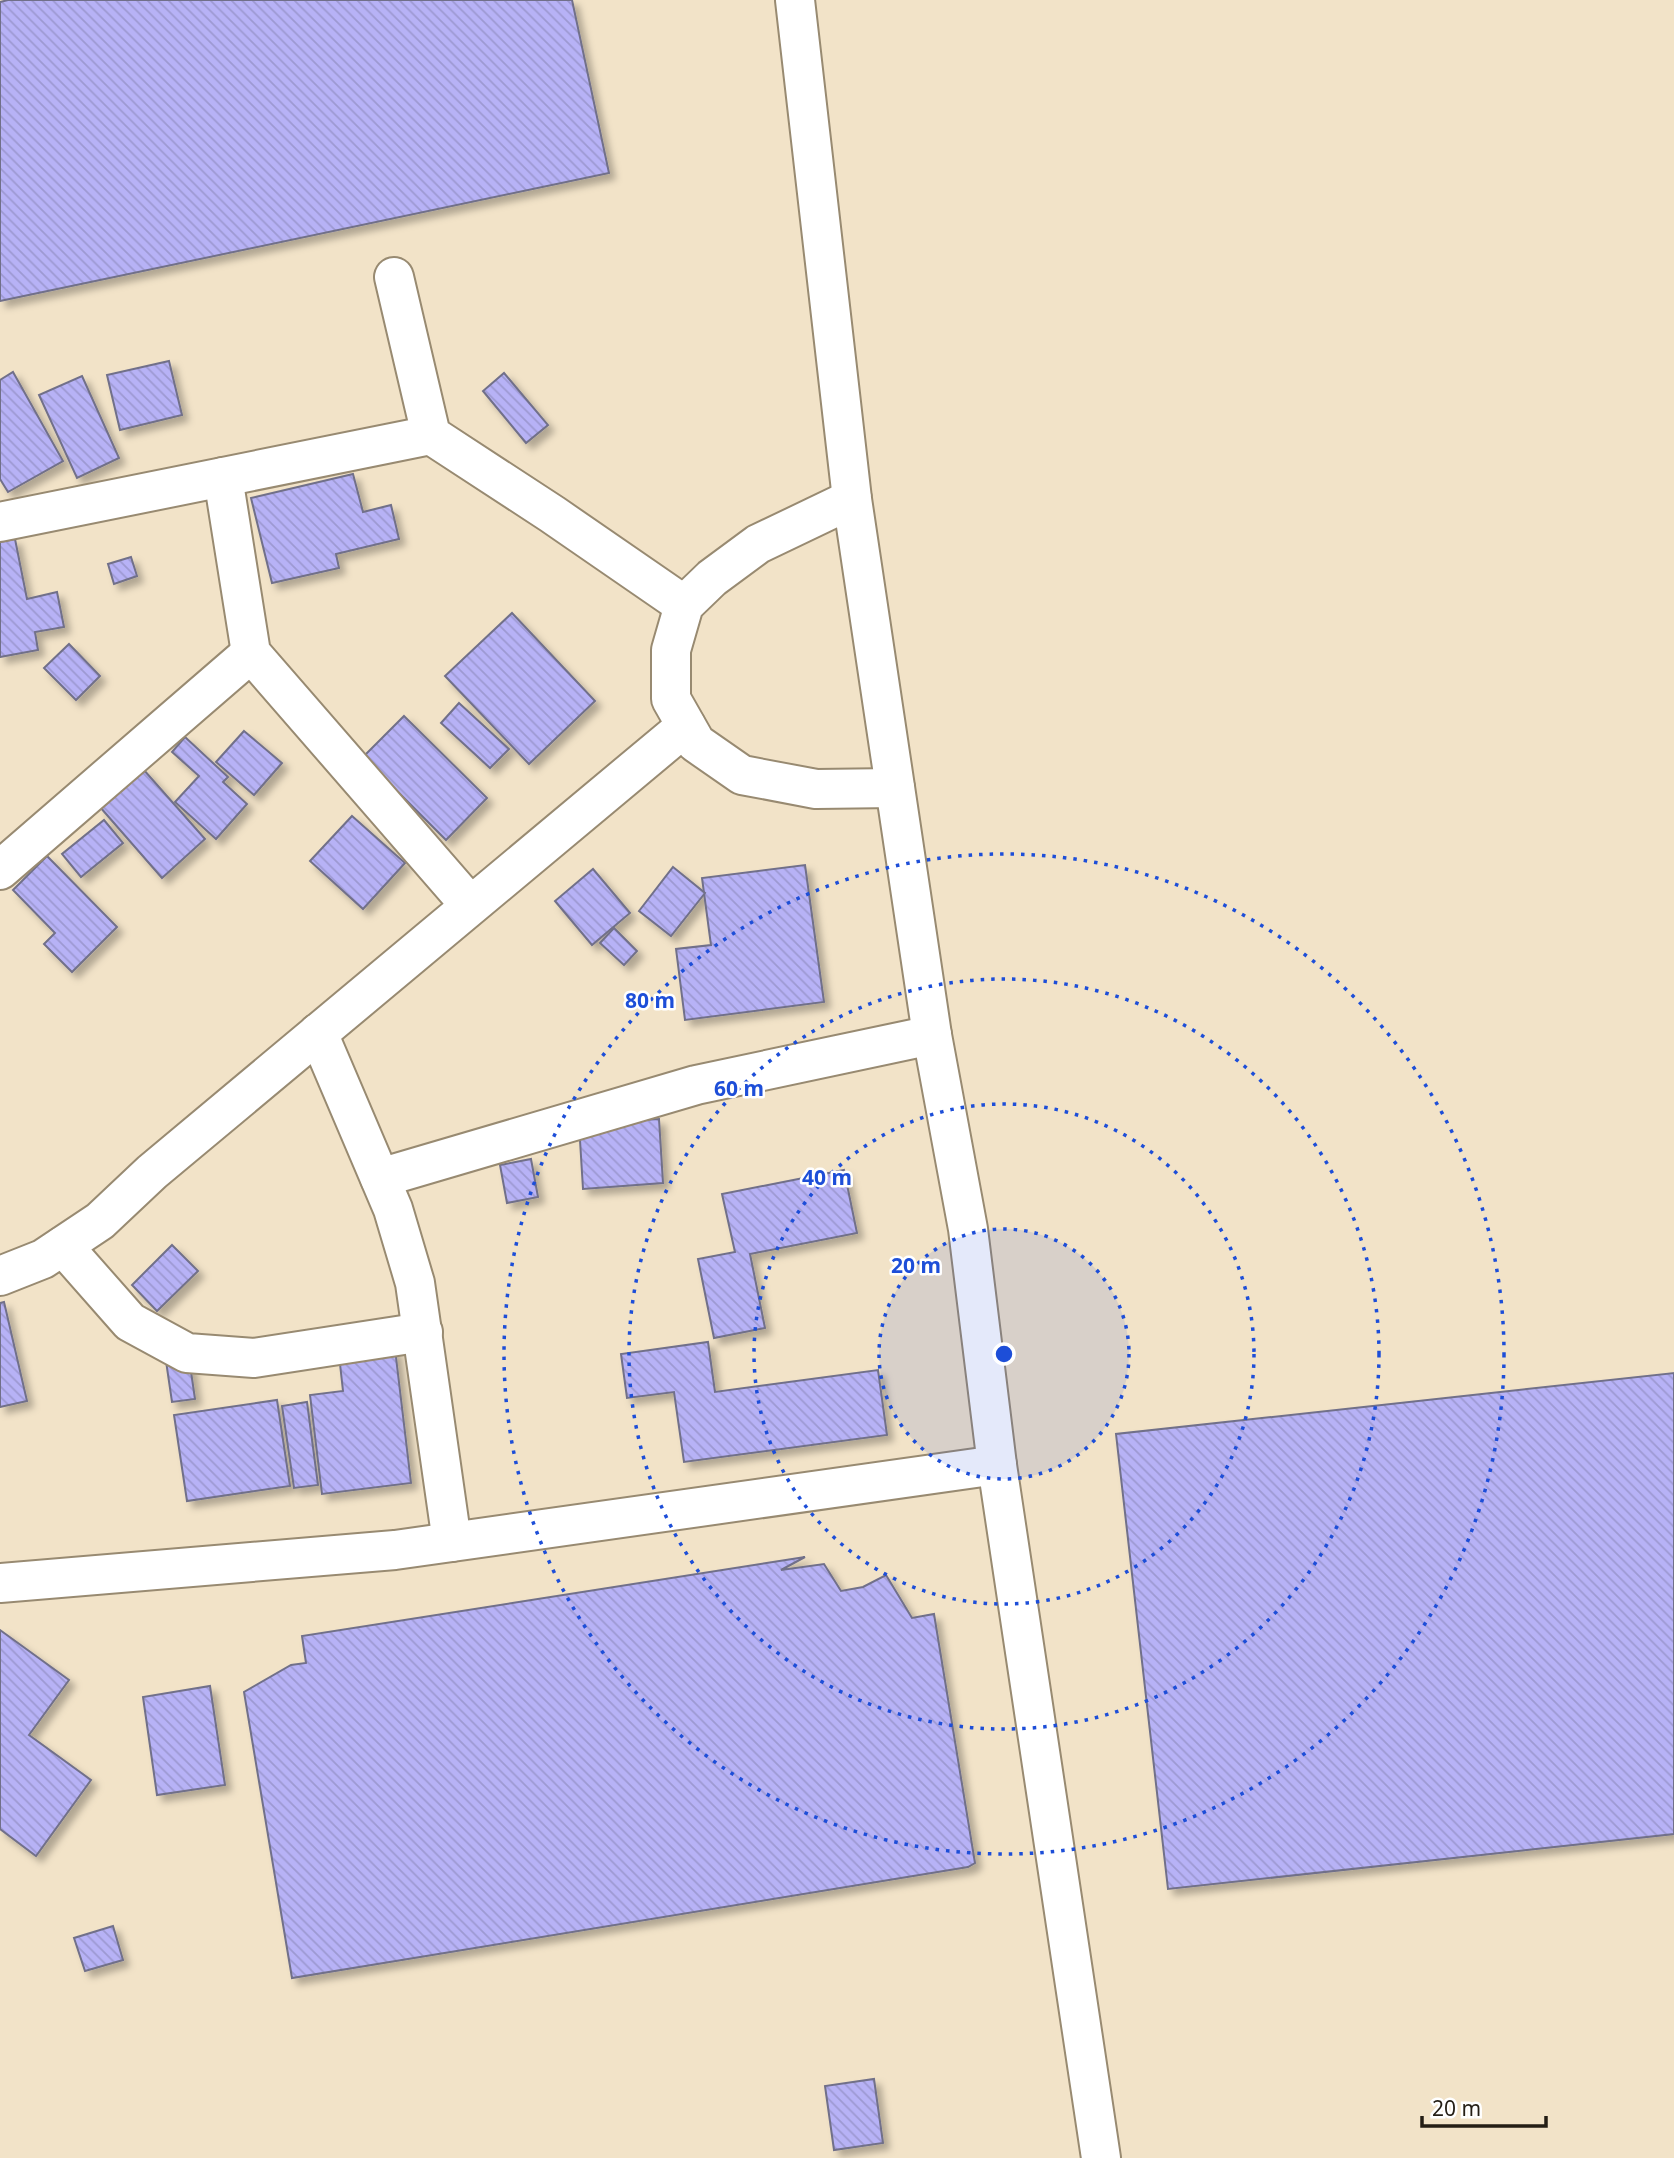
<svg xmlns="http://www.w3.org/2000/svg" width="1674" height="2158" font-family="'Noto Sans',sans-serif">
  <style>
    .building { fill: url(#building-back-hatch); stroke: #717089; stroke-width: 2; filter: url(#shadow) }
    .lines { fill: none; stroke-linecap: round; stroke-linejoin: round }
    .minor-casing { stroke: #988a71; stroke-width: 42 }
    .major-casing { stroke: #988a71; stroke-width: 42 }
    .minor { stroke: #fff; stroke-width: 38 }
    .major { stroke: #fff; stroke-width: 38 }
    .ring { fill: none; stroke: #1d4ed8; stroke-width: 3.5; stroke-dasharray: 3.5 7 }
    .centre { fill: #1d4ed8; stroke: #fff; stroke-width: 3.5 }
    .ring-label { font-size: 21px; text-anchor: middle; font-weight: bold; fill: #1d4ed8; stroke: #fff; stroke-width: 5; stroke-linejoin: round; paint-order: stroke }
  </style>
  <defs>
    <pattern id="building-back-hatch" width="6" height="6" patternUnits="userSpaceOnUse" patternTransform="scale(1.75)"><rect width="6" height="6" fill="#b7b2f6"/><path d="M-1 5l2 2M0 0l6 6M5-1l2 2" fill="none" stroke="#9d99d2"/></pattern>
    <filter id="shadow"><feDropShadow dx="6" dy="6" stdDeviation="3.5" flood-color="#0004"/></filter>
  </defs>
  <rect width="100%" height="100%" fill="#f2e3c8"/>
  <g class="building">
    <polygon points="8,0 572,0 609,173 0,301 0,2"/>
    <polygon points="169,361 182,415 120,430 107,375"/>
    <polygon points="13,372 63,461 8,492 0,479 0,380"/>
    <polygon points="504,373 548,425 526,443 483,391"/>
    <polygon points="82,376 119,458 77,478 39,395"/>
    <polygon points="353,474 363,512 391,505 399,539 336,554 339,568 272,583 251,498"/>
    <polygon points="15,539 27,599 57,592 64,627 35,632 38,650 0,657 0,542"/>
    <polygon points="131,557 137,576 114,584 108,564"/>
    <polygon points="512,613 595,701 529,764 445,676"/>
    <polygon points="69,644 100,676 76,700 44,668"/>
    <polygon points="459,703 509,749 490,768 441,723"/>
    <polygon points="404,716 487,798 446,840 363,757"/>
    <polygon points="244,731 282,763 254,795 216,762"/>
    <polygon points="185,737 228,777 223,782 247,804 216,839 175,802 199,776 172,752"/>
    <polygon points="143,769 205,839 162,878 100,807"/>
    <polygon points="352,816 405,863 363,909 310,861"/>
    <polygon points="104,820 123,843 81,877 62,854"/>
    <polygon points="47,856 117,927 72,972 44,944 55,933 13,890"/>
    <polygon points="805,865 824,1002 685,1020 676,949 711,945 702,878"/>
    <polygon points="673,867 705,893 671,936 639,911"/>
    <polygon points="593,869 630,913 592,945 555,901"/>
    <polygon points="614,928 637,951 624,965 600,943"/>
    <polygon points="659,1119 663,1183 583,1189 579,1124"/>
    <polygon points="531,1159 538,1197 507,1203 500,1165"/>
    <polygon points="844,1170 857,1233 750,1254 765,1328 714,1338 698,1259 735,1252 722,1194"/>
    <polygon points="172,1245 198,1271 157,1311 132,1285"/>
    <polygon points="4,1302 27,1401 0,1407 0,1303"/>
    <polygon points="708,1342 715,1392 878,1370 887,1435 684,1462 674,1392 627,1398 621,1354"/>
    <polygon points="395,1349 411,1483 322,1494 310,1395 343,1391 339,1355"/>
    <polygon points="189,1358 195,1399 172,1402 166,1361"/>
    <polygon points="1674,1373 1674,1834 1168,1889 1116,1434"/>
    <polygon points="277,1400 290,1486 187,1501 174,1415"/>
    <polygon points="307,1402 318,1485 294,1488 282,1406"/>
    <polygon points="805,1557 781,1570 824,1564 841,1591 863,1587 886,1575 912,1618 934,1614 975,1863 968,1867 292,1978 244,1692 291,1665 306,1663 302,1636"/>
    <polygon points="0,1630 69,1680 29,1735 91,1780 36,1856 0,1829"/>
    <polygon points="210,1686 225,1785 157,1795 143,1697"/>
    <polygon points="113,1926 123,1960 85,1971 74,1938"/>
    <polygon points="874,2079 883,2143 834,2150 825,2086"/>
  </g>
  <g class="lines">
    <defs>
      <g id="minor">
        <polyline points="394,277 431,435 552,514 684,605"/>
        <polyline points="223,477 251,653 470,905"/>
        <polyline points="852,499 758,544 712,578 684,605 671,650 671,699 696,743 742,775 816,789 895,788"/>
        <polyline points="0,522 431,435"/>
        <polyline points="0,870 251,653"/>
        <polyline points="318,1033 393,1209 415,1283 452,1542"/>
        <polyline points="380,1178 696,1085 932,1035"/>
        <polyline points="63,1246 130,1322 187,1353 254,1358 423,1332"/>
        <polyline points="0,1276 43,1259 100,1221 152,1172 686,726"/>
        <polyline points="0,1583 395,1550 997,1465"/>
      </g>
      <polyline id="major" points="795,0 852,499 932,1035 968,1229 997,1465 1101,2158"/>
    </defs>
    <use href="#minor" class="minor-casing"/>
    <use href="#major" class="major-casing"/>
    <use href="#minor" class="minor"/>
    <use href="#major" class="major"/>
  </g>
  <circle cx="1004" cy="1354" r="125" fill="#1d4ed8" fill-opacity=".12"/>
  <g class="ring">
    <circle cx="1004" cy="1354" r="125"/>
    <circle cx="1004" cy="1354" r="250"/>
    <circle cx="1004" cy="1354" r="375"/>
    <circle cx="1004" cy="1354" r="500"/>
  </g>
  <circle cx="1004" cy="1354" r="10" class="centre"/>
  <g class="ring-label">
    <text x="650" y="1008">80 m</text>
    <text x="739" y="1096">60 m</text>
    <text x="827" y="1185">40 m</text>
    <text x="916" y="1273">20 m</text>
  </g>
  <path d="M1422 2116v10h124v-10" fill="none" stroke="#241e15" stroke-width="3.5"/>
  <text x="1432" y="2116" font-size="21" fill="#241e15" stroke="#ffffff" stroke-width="5" paint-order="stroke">20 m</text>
</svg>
